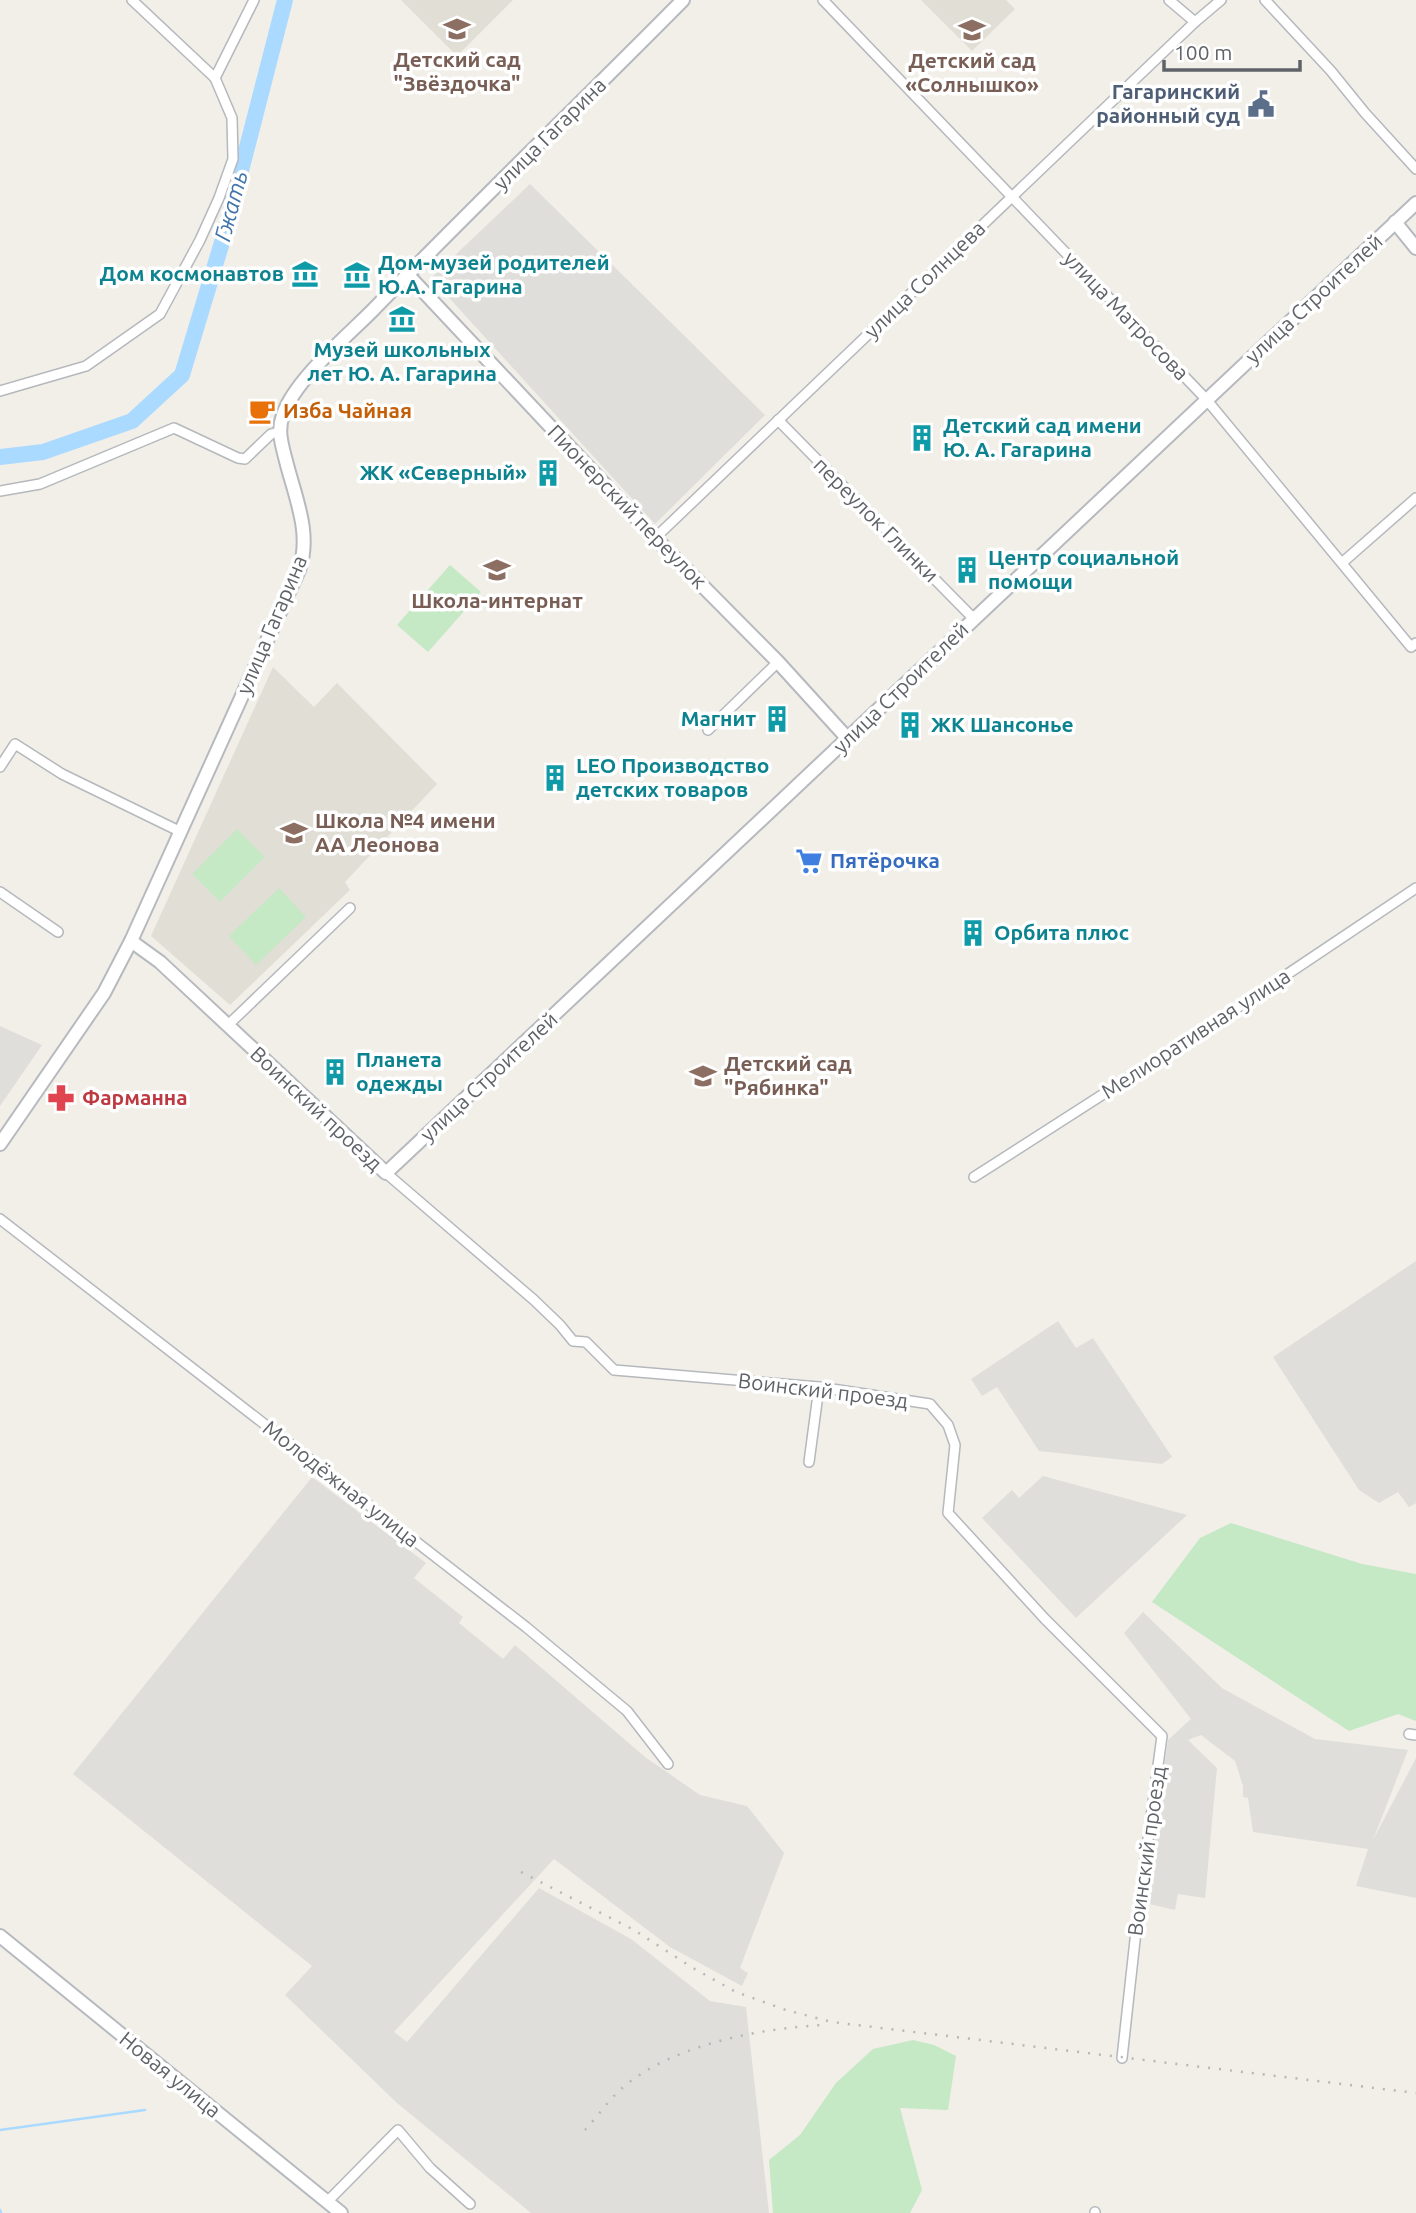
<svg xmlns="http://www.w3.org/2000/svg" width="1416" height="2213" font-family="Ubuntu,sans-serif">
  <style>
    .industrial { fill: #e0deda }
    .education { fill: #e1ded6 }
    .green { fill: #c5e8c5 }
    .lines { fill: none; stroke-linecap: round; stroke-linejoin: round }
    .stream { stroke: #aadaff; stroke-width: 2.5 }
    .river { stroke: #aadaff; stroke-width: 16 }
    .street-casing { stroke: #b5b8bc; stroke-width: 12 }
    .secondary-casing { stroke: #b6babf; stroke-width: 16 }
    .street { stroke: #fff; stroke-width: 9 }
    .secondary { stroke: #fff; stroke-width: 12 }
    .rail { stroke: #b6b7b8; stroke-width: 2.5; stroke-dasharray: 2 9; stroke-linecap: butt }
    .labels { text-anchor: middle; stroke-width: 7; stroke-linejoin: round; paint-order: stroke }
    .education-label { font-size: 21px; font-weight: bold; fill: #785e54; stroke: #fff }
    .service-label { font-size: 21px; font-weight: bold; fill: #4e5e75; stroke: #fff; text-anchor: end }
    .street-label { font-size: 21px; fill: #5f6368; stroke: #fff }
    .culture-label { font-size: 21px; font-weight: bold; fill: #0d838f; stroke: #fff; text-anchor: start }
    .food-label { font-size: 21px; font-weight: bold; fill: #c56008; stroke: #fff; text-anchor: start }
    .shop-label { font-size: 21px; font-weight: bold; fill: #366cbe; stroke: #fff; text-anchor: start }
    .health-label { font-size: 21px; font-weight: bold; fill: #be3a42; stroke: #fff; text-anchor: start }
    .water-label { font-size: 23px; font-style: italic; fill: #4174aa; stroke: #fff }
  </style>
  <rect width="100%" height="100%" fill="#f1efe8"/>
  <g class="industrial">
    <polygon points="530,184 765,415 655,524 431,278"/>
    <polygon points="0,1026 42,1045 0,1106"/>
    <polygon points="1416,1261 1416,1503 1409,1507 1398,1492 1379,1503 1359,1490 1273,1357"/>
    <polygon points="1058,1321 1076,1348 1093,1338 1172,1457 1162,1464 1039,1451 997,1387 982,1396 971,1379"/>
    <polygon points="1043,1476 1187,1515 1076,1618 982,1518 1012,1490 1019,1498"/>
    <polygon points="312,1477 426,1563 414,1578 463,1617 459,1623 503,1659 515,1645 645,1757 700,1795 747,1806 784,1853 740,1968 748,1973 742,1986 670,1947 554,1859 394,2032 407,2042 539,1888 631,1939 710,2001 746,2007 769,2213 531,2213 397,2103 285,1995 312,1966 73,1774"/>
    <polygon points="1143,1612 1222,1688 1315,1739 1408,1750 1373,1840 1416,1758 1416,1898 1356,1886 1368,1849 1253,1832 1248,1798 1243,1797 1243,1786 1235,1761 1201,1735 1188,1740 1217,1768 1205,1898 1178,1894 1175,1910 1145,1903 1168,1740 1191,1719 1124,1633"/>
  </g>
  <g class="education">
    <polygon points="401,0 513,0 457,56"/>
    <polygon points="921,0 1006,0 1015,9 972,51"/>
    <polygon points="273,667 314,707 337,683 437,784 345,882 350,890 230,1005 151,936"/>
  </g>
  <g class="green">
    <polygon points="450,565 481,592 428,652 397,625"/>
    <polygon points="237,829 265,857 220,902 192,874"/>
    <polygon points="279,888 306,917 256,965 229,936"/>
    <polygon points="1231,1523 1362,1564 1416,1574 1416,1721 1398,1714 1349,1731 1152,1602 1200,1538"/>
    <polygon points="913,2040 934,2045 956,2056 948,2110 900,2108 922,2190 910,2213 773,2213 769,2160 800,2135 836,2083 873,2049"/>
  </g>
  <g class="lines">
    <g class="stream">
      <polyline points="0,2130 145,2110"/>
      <polyline points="0,2210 1,2213"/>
    </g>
    <polyline class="river" points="0,457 43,452 132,421 182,375 226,229 285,0"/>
    <defs>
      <g id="street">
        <polyline points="132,0 215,78"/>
        <polyline points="823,0 1206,399 1411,647 1416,643"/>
        <polyline points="1169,0 1195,22"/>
        <polyline points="1265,0 1331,71 1365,113 1416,169"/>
        <polyline points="0,391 86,366 160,314 200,240 219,198 233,159 232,118 215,78 254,0"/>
        <polyline points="778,420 974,619"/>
        <polyline points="0,491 40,484 174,428 238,458 245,459 271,434 279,432"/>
        <polyline points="655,538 1195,22 1221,0"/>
        <polyline points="1343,562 1416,498"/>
        <polyline points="708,730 778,662"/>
        <polyline points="0,767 15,744 62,774 179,831"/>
        <polyline points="0,892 58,932"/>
        <polyline points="227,1026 350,908"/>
        <polyline points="386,1173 534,1300 560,1325 573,1341 586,1342 614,1370 819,1387 930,1404 948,1425 955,1445 948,1513 1045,1619 1162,1736 1138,1913 1122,2058"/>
        <polyline points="974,1177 1222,1018 1416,888"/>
        <polyline points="0,1219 526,1627 627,1711 668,1764"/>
        <polyline points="809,1462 819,1387"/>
        <polyline points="1409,1734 1416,1735"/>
        <polyline points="327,2202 398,2130 430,2168 470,2204"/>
        <polyline points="1095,2213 1095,2212"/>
      </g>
      <g id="secondary">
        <polyline points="1395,222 1416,248"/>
        <polyline points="407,274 655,538 778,662 848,739"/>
        <polyline points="131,941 160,962 386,1173 1416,203"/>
        <path d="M 0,1144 L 104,993 L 131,941 L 299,570 C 312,534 295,497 286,461 C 282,445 277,431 283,415 C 294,381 346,337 372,311 C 474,206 580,104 683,0"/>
        <polyline points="0,1936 341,2213"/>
      </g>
    </defs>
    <use href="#street" class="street-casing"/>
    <use href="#secondary" class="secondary-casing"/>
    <use href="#street" class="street"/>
    <use href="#secondary" class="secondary"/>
    <g class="rail">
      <polyline points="521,1872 634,1930 693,1968 736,1992 786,2010 832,2022 1416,2093"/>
      <path d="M 585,2130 C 597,2117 608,2101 621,2089 C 671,2045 760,2028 824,2025"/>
    </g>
  </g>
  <defs>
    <symbol id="school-bare" viewBox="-9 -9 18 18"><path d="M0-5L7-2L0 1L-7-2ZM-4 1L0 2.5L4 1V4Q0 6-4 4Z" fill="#8d6e63" stroke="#fff" stroke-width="2.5" paint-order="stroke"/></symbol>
    <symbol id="civic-bare" viewBox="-9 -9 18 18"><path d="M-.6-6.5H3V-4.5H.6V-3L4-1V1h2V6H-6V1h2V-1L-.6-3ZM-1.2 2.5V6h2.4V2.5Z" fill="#5c6f8a" stroke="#fff" stroke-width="2.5" paint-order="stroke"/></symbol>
    <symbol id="museum-bare" viewBox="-9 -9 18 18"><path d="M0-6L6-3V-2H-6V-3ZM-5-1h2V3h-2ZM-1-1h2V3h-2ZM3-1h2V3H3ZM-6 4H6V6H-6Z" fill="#0f9aa8" stroke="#fff" stroke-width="2.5" paint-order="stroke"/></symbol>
    <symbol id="cafe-bare" viewBox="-9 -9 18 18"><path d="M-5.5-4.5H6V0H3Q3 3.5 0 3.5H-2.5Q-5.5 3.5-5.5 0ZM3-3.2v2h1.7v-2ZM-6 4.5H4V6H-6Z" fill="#e8710a" stroke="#fff" stroke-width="2.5" paint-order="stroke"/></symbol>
    <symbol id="building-bare" viewBox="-9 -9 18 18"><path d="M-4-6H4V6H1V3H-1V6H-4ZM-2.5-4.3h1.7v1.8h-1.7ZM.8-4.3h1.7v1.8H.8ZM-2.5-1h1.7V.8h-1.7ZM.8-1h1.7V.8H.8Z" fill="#0f9aa8" stroke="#fff" stroke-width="2.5" paint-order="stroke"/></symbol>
    <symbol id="supermarket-bare" viewBox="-9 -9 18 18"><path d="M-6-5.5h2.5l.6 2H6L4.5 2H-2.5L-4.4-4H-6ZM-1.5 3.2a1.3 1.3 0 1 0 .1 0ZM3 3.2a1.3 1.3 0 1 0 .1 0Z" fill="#3f7fe0" stroke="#fff" stroke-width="2.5" paint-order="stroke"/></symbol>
    <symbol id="pharmacy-bare" viewBox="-9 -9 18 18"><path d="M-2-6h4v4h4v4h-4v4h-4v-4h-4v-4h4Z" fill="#e0444e" stroke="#fff" stroke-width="2.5" paint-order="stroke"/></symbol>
  </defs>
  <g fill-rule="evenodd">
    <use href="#school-bare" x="438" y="10" width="38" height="38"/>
    <use href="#school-bare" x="953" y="11" width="38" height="38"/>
    <use href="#civic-bare" x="1242" y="85" width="38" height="38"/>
    <use href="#museum-bare" x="286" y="255" width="38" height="38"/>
    <use href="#museum-bare" x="338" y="256" width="38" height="38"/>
    <use href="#museum-bare" x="383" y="300" width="38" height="38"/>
    <use href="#cafe-bare" x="243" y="392" width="38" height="38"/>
    <use href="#building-bare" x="903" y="419" width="38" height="38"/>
    <use href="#building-bare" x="529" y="454" width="38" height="38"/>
    <use href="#school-bare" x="478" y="551" width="38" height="38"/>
    <use href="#building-bare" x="948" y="551" width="38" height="38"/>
    <use href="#building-bare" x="758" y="700" width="38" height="38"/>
    <use href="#building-bare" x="891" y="706" width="38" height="38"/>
    <use href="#building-bare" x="536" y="759" width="38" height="38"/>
    <use href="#school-bare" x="275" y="814" width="38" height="38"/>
    <use href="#supermarket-bare" x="790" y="842" width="38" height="38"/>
    <use href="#building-bare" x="954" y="914" width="38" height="38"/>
    <use href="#building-bare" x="316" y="1053" width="38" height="38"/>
    <use href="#school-bare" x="684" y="1057" width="38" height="38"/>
    <use href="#pharmacy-bare" x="42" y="1079" width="38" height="38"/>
  </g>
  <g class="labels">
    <g class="education-label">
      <text x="457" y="67">Детский сад<tspan x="457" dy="24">"Звёздочка"</tspan></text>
      <text x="972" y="68">Детский сад<tspan x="972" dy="24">«Солнышко»</tspan></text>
      <text x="497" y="608">Школа-интернат</text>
      <text x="315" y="828" text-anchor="start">Школа №4 имени<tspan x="315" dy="24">АА Леонова</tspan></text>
      <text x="724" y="1071" text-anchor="start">Детский сад<tspan x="724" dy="24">"Рябинка"</tspan></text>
    </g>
    <g class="service-label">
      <text x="1240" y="99">Гагаринский<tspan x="1240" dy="24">районный суд</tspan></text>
    </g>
    <g class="street-label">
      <text transform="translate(550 134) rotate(-45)" y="7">улица Гагарина</text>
      <text transform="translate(925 280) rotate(-44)" y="7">улица Солнцева</text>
      <text transform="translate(1314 299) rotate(-43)" y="7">улица Строителей</text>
      <text transform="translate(1126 316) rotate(46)" y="7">улица Матросова</text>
      <text transform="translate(627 507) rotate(46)" y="7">Пионерский переулок</text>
      <text transform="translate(876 520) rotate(45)" y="7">переулок Глинки</text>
      <text transform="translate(272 625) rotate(-67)" y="7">улица Гагарина</text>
      <text transform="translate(901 688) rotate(-44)" y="7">улица Строителей</text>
      <text transform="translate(1196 1034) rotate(-33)" y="7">Мелиоративная улица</text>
      <text transform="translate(489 1077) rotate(-43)" y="7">улица Строителей</text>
      <text transform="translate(316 1109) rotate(43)" y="7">Воинский проезд</text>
      <text transform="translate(823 1391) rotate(7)" y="7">Воинский проезд</text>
      <text transform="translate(341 1484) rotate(38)" y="7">Молодёжная улица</text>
      <text transform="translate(1147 1851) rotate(-82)" y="7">Воинский проезд</text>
      <text transform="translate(170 2075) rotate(39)" y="7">Новая улица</text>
    </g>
    <g class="culture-label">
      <text x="378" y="270">Дом-музей родителей<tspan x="378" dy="24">Ю.А. Гагарина</tspan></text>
      <text x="284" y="281" text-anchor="end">Дом космонавтов</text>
      <text x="402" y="357" text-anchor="middle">Музей школьных<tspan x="402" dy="24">лет Ю. А. Гагарина</tspan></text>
      <text x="943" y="433">Детский сад имени<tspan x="943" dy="24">Ю. А. Гагарина</tspan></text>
      <text x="527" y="480" text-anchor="end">ЖК «Северный»</text>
      <text x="988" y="565">Центр социальной<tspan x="988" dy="24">помощи</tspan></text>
      <text x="756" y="726" text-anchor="end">Магнит</text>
      <text x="931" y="732">ЖК Шансонье</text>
      <text x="576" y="773">LEO Производство<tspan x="576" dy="24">детских товаров</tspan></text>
      <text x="994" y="940">Орбита плюс</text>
      <text x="356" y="1067">Планета<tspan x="356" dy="24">одежды</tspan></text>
    </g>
    <g class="food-label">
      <text x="283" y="418">Изба Чайная</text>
    </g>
    <g class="shop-label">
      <text x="830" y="868">Пятёрочка</text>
    </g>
    <g class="health-label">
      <text x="82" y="1105">Фарманна</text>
    </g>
    <g class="water-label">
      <text transform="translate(231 206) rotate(-75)" y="8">Гжать</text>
    </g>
  </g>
  <path d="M1164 60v10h136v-10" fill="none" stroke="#5f6368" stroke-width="3.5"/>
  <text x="1174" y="60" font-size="21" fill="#5f6368" stroke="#ffffff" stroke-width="5" paint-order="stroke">100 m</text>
</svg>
